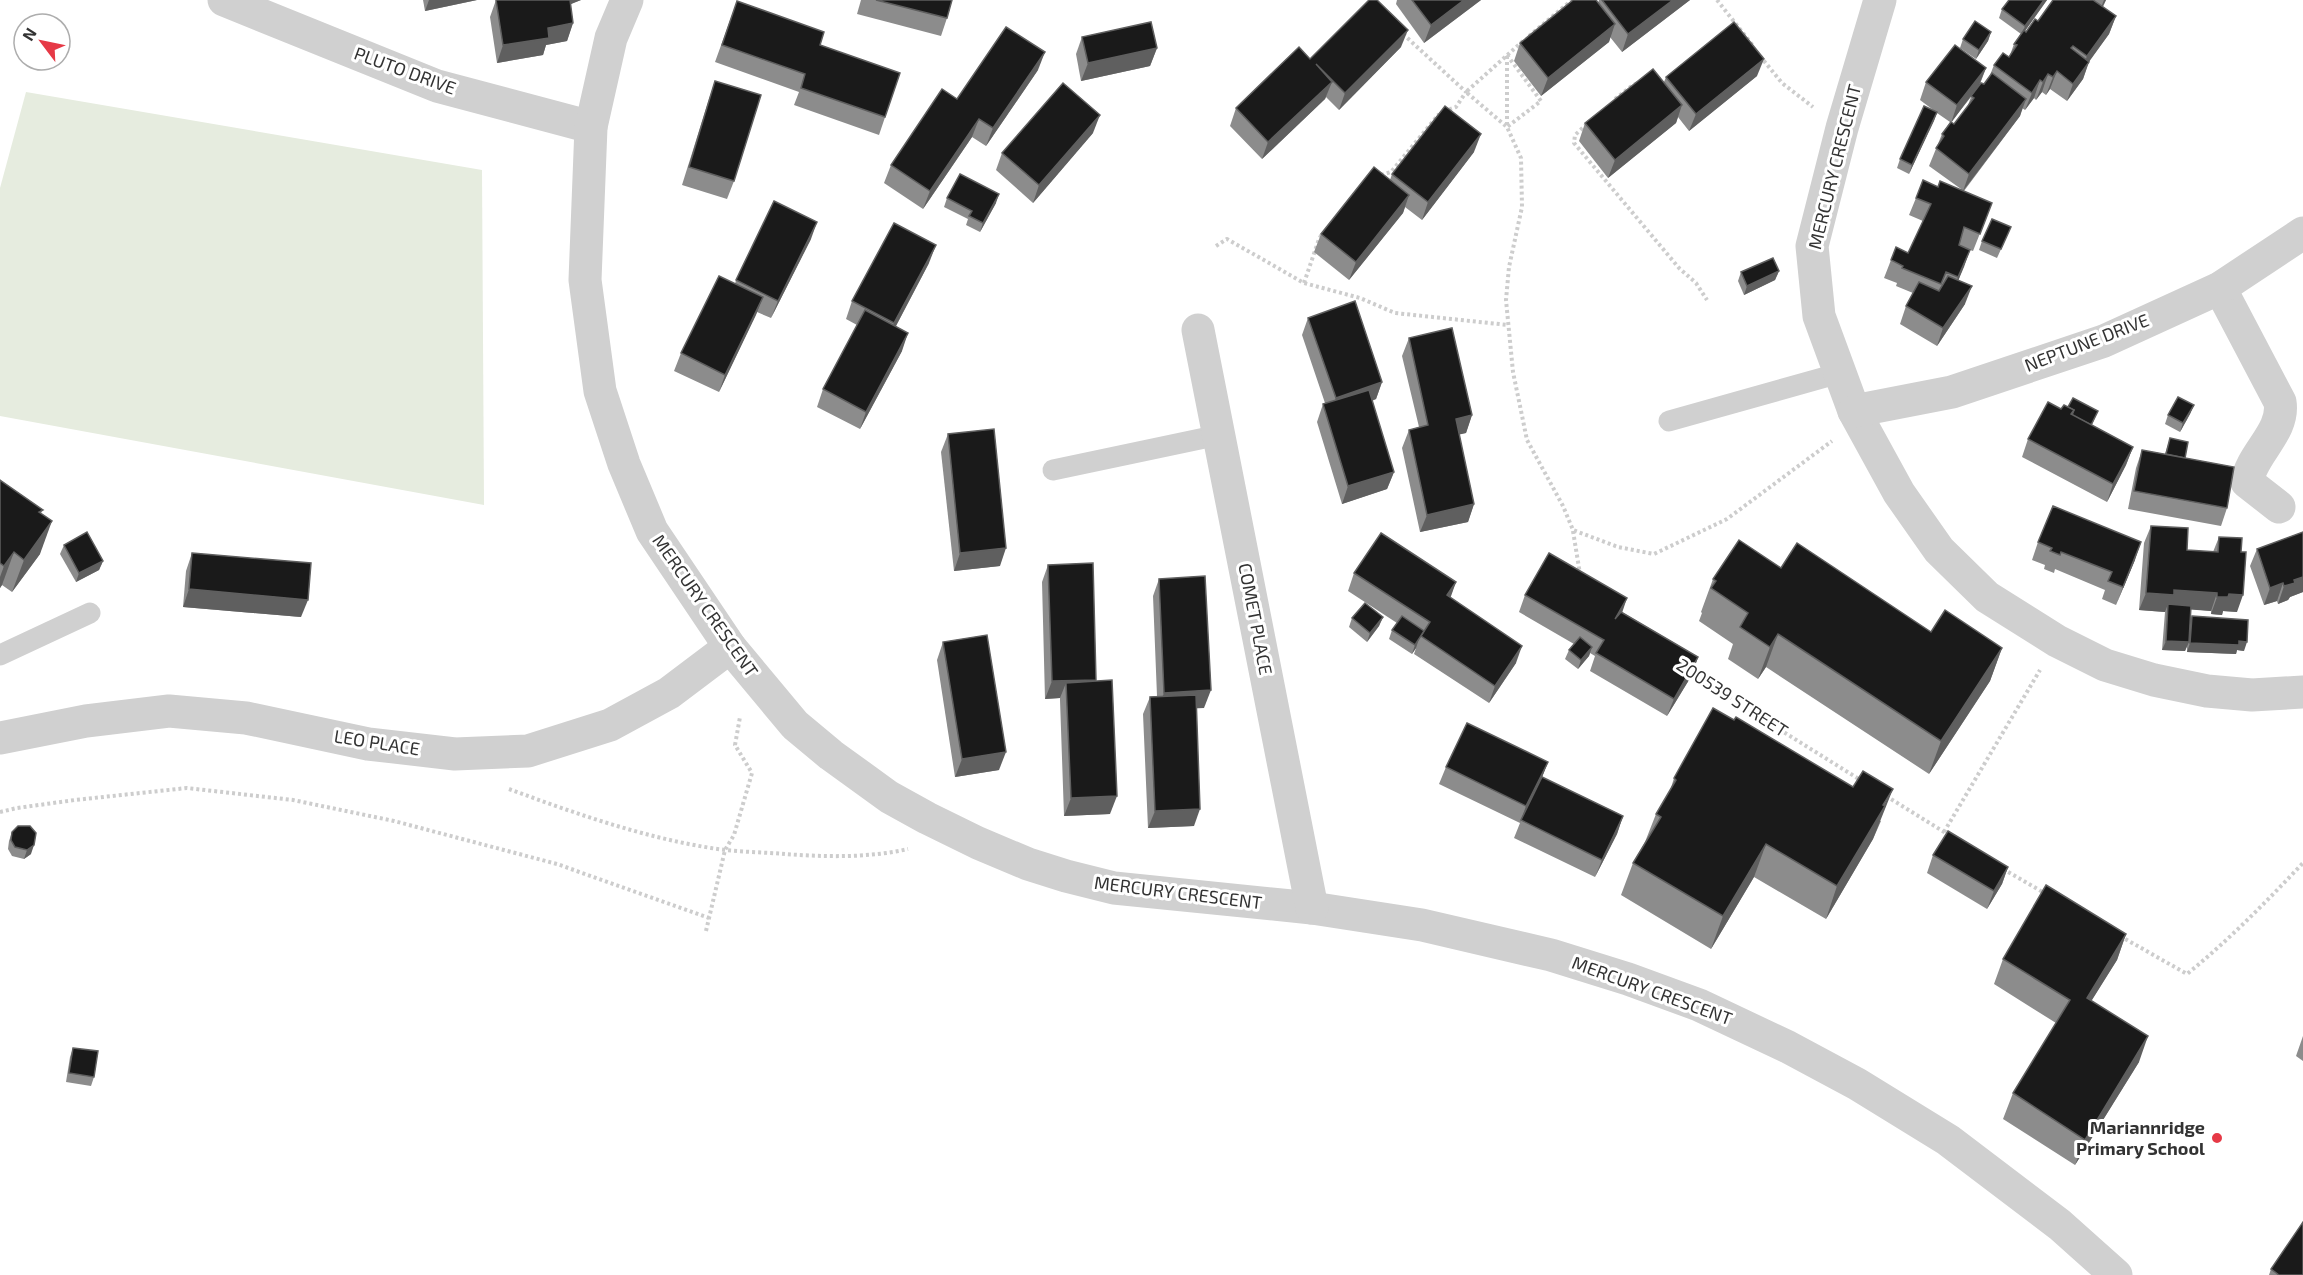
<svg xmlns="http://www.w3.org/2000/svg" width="2303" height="1275" font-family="'Exo 2',sans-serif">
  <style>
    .green { fill: #e6ecdf }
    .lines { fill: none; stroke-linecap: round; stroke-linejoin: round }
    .path { stroke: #cdcdcd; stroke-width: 4; stroke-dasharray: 3 3; stroke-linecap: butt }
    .lane { stroke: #d0d0d0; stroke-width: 21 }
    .street { stroke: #d0d0d0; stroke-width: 33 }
    .wall { fill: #8c8c8c; fill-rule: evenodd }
    .shaded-wall { fill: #5f5f5f }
    .building { fill: #1a1a1a; stroke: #5f5f5f; stroke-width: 1.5 }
    .poi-dot { fill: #e63946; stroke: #fff; stroke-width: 2 }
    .labels { text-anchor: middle; stroke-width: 6; stroke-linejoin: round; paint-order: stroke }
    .street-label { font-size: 18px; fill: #333; stroke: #fff }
    .poi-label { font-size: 18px; font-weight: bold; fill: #333; stroke: #fff; text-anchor: end }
  </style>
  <rect width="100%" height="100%" fill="#fff"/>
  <polygon class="green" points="26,92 482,170 484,505 0,416 0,188"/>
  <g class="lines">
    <g class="path">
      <polyline points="1717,0 1754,47"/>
      <polyline points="1403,34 1466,92 1456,107 1445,111"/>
      <polyline points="1529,36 1572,0"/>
      <polyline points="1523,41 1466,92 1507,127 1521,158 1522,207 1509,267 1506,300 1513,372 1527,440 1563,506 1573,530 1618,547 1654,554 1727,519 1832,441"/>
      <polygon points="1507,55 1541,101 1507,127"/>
      <polyline points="1760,56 1782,83 1813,107"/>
      <polyline points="1615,99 1633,85 1638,83"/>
      <polyline points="1587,124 1575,135 1574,143 1679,268 1696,283 1707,300"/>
      <polyline points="1381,175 1391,172 1439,114"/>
      <polyline points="1216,246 1227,239 1304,283 1360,298 1395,313 1508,325"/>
      <polyline points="1304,283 1319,239 1322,234"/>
      <polyline points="1573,531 1580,574"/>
      <polyline points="1689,670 1758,716 1862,781"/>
      <path d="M 509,789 C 574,813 642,837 711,848 C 735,852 761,852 785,854 C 825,857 869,858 908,849"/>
      <polyline points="1886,796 1949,835"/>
      <polyline points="0,812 17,808 75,800 187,788 293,800 394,821 557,864 709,918"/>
      <polyline points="1944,832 2040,670"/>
      <polyline points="2003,869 2046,894"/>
      <polyline points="706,931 725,850 734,835 752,773 735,745 740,717"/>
      <path d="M 2120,936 L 2187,974 C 2229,940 2266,902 2303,863"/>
    </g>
    <g class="lane">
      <polyline points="1669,421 1840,373"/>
      <polyline points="1053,470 1219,435"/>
      <polyline points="0,655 90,613"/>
    </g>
    <g class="street">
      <polyline points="224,0 437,86 591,127"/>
      <polyline points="627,0 611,38 591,127 585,280 600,391 624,464 652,531 730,647 795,725 831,755 889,797 927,818 978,843 1028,864 1066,876 1114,888 1312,908 1422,925 1551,955 1628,979 1699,1005 1788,1047 1857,1084 1948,1140 2060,1225 2116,1275"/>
      <polyline points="1880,0 1842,128 1812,246 1819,316 1854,411 1899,493 1939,550 1987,597 2057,641 2105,665 2154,680 2207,691 2252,695 2303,692"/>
      <path d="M 2220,288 L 2280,402 C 2285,432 2251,454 2247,482 L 2279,507"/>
      <polyline points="1198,330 1312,908"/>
      <polyline points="1854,411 1952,392 2104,341 2220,288 2303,233"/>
      <polyline points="0,738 86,721 169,711 246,718 368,744 455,754 528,751 610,725 669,693 730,647"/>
    </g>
  </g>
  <g class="wall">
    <polygon points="423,0 477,0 425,11"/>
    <polygon points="496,0 581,0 570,4 573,23 567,41 546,45 543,55 497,63 490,17"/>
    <polygon points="861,0 952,0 947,18 941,36 857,14"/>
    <polygon points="1397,0 1481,0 1424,43 1396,4"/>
    <polygon points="1599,0 1690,0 1622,52 1610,37 1609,42 1541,96 1514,61 1520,43 1598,3"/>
    <path d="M 2009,0 L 2047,0 L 2025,31 L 2026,32 L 2038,21 L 2053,0 L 2106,0 L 2103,7 L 2116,16 L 2109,34 L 2089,61 L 2083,79 L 2067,101 L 2050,89 L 2046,95 L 2042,92 L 2036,100 L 2034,98 L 2025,110 L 2022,108 L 2020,116 L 1964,191 L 1992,203 L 1973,251 L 1970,250 L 1958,281 L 1965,304 L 1937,346 L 1900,324 L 1906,306 L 1913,293 L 1896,286 L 1897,283 L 1884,278 L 1891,260 L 1908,253 L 1923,221 L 1909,215 L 1916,198 L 1938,187 L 1961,189 L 1929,166 L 1942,134 L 1950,122 L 1937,113 L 1909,174 L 1897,168 L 1900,159 L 1936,112 L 1920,100 L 1926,82 L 1986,68 L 1980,84 L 1984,84 L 1990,75 L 1994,65 L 2009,57 L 2010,55 L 2014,44 L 2021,34 L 1999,18 L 2002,9 ZM 1971,97 L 1967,108 L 1954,124 L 1951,122 Z"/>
    <polygon points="737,1 820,45 900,73 879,135 794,105 799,92 715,62"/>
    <polygon points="1991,32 1988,41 1976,59 1960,48 1963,39"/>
    <polygon points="1082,37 1157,48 1150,66 1081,81 1076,54"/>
    <polygon points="1401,47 1339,110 1326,97 1325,99 1262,159 1230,126 1236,108 1310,59"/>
    <polygon points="1038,70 986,146 972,137 923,209 884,183 891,165 957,99"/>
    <polygon points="1757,76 1689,131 1678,117 1676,123 1608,178 1579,141 1585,123 1664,82 1666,77"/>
    <polygon points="715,81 734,181 727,199 682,185 709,99"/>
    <polygon points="1093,133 1033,203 996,170 1002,153"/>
    <polygon points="1474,152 1422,220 1405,207 1403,213 1349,280 1314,252 1321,234 1390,180 1392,174"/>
    <polygon points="947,198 996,203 980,232 966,225 968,219 944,207"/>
    <polygon points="2007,236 1997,258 1979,250 1982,241"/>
    <polygon points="811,239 771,318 757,312 719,392 674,371 681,353 735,284 736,280"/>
    <polygon points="929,263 896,326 902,351 860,429 817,407 823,389 857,325 846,319 852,301"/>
    <polygon points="1779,271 1775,280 1744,295 1738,281 1741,272"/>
    <polygon points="1308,318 1382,382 1376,399 1372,401 1394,472 1387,489 1342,504 1317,422 1323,404 1325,403 1302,335"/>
    <polygon points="1409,338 1472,415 1466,433 1459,434 1474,504 1468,522 1420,532 1402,448 1409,430 1419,427 1402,356"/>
    <polygon points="2194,405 2190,414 2180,432 2165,424 2168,415"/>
    <polygon points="2068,407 2098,411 2092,425 2133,447 2126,465 2107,502 2022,457 2028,439"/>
    <polygon points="948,434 1000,566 954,571 941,452"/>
    <polygon points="2170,438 2185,458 2227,508 2221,526 2128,509 2136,468 2142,450 2165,454"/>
    <polygon points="0,480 43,510 41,513 40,554 12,592 2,585 0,588"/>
    <polygon points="2151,526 2187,550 2213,552 2219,537 2237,612 2223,611 2222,615 2211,614 2211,611 2191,609 2190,621 2192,616 2244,651 2237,650 2236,654 2187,652 2187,646 2185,651 2162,650 2165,612 2139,610 2144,543"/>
    <polygon points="2303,532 2303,592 2290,597 2288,600 2278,604 2277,601 2264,605 2250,566 2257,549"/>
    <polygon points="2038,542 2135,560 2116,605 2102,599 2105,590 2055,569 2054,573 2044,569 2045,565 2032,560"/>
    <polygon points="64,545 103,561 99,570 76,582 60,554"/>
    <polygon points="192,553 301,617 183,607 186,571"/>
    <polygon points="1048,565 1095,681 1110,814 1064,816 1060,700 1060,698 1045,699 1042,582"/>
    <polygon points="1781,568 1931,632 2002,648 1990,681 1929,774 1766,667 1758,679 1728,659 1733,644 1699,621 1702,613 1701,612 1713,579"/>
    <polygon points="1354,573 1456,582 1450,597 1516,663 1489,703 1414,654 1416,648 1412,654 1389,639 1392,630 1397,623 1348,591"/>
    <polygon points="1159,579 1204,708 1196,708 1194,826 1148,828 1143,714 1150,697 1157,696 1153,596"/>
    <polygon points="1525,595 1622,612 1698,657 1692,675 1667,716 1590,671 1595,656 1590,653 1589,656 1578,669 1565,659 1569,650 1574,644 1519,612"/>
    <polygon points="1383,617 1379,626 1367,642 1349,627 1352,618"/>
    <polygon points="943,642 999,770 955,777 937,660"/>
    <polygon points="1548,762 1542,777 1623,816 1617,834 1595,877 1514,838 1520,823 1439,784 1446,767"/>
    <polygon points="1674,778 1881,821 1873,839 1826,919 1754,877 1711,949 1621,895 1633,863 1645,842 1656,814 1670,791"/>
    <polygon points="12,832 31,854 24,859 12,856 8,849 9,841"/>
    <polygon points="1933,855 2008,867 2002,884 1987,909 1927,873"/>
    <polygon points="2126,934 2117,960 2091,1001 2139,1062 2075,1165 2003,1119 2013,1093 2056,1023 1994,984 2003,959"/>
    <polygon points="2303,1036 2303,1061 2296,1056"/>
    <polygon points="73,1048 94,1077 91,1086 66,1082 70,1057"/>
    <polygon points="2271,1269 2303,1275 2269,1275"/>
  </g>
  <g class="shaded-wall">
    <polygon points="429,0 477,0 425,11"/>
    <polygon points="566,0 581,0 564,7"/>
    <polygon points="1464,0 1481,0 1424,43 1431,25"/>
    <polygon points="1673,0 1690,0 1622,52 1628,34"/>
    <polygon points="2044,0 2047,0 2022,35 2025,26"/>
    <polygon points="2104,0 2106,0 2098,15"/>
    <polygon points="2116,16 2109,34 2081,73 2087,56"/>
    <polygon points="573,23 567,41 546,45 543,55 497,63 503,45 548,28"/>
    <polygon points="1615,24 1609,42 1541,96 1548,78"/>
    <polygon points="1408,30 1401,47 1339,110 1345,93"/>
    <polygon points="1991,32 1988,41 1976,59 1979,50"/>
    <polygon points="1157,48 1150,66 1081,81 1088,63"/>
    <polygon points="1045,52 1038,70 986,146 993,128"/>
    <polygon points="1764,59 1757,76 1689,131 1696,114"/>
    <polygon points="2089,62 2083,79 2067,101 2073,84"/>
    <polygon points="1986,68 1979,85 1951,123 1957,105"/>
    <polygon points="2057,71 2050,89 2046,95 2053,77"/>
    <polygon points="2048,74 2042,92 2036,100 2043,82"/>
    <polygon points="2040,80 2034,98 2025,110 2032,93"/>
    <polygon points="1332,82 1325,99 1262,159 1268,142"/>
    <polygon points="2026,99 2020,116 1963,191 1969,174"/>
    <polygon points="1682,105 1676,123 1608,178 1615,160"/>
    <polygon points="1937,112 1934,121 1909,174 1912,165"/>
    <polygon points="1100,115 1093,133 1033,203 1039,185"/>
    <polygon points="979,119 972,137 923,209 930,191"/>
    <polygon points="1481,134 1474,152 1422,220 1428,202"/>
    <polygon points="999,194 996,203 980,232 983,223"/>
    <polygon points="1409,195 1403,213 1349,280 1356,262"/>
    <polygon points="817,222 811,239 771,318 778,301"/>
    <polygon points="936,245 929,263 888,341 894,323"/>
    <polygon points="1970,250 1964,267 1952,295 1958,277"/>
    <polygon points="1779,271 1775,280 1744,295 1747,286"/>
    <polygon points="1972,286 1965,304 1937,346 1943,328"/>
    <polygon points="763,297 756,315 719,392 725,375"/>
    <polygon points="908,333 902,351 860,429 866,412"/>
    <polygon points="1382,382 1376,399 1329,415 1336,398"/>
    <polygon points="2194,405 2190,414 2180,432 2183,423"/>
    <polygon points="1472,415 1466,433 1449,437 1456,419"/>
    <polygon points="2133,447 2126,465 2107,502 2113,484"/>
    <polygon points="1394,472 1387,489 1342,504 1348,486"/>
    <polygon points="1474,504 1468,522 1420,532 1427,515"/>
    <polygon points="52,521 40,554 12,592 24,560"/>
    <polygon points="2141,542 2135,560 2116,605 2123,587"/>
    <polygon points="1006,548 1000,566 954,571 960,553"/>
    <polygon points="14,552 2,585 0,588 0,577 4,566"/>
    <polygon points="103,561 99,570 76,582 79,573"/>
    <polygon points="2303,577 2303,592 2290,597 2288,600 2278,604 2284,586 2294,580"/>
    <polygon points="1456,582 1450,599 1447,595"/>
    <polygon points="2283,583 2277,601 2264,605 2270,588"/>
    <polygon points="189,589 308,600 301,617 183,607"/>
    <polygon points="2174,590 2217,593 2211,611 2169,608 2168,604 2165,612 2139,610 2146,593"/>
    <polygon points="2229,594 2243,595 2237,612 2223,611 2222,615 2211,614 2217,597"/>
    <polygon points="1627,598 1621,616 1615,619"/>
    <polygon points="1383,617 1379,626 1367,642 1370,633"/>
    <polygon points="1778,634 1766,667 1758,679 1770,647"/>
    <polygon points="1419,639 1416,648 1412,654 1415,645"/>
    <polygon points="2166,641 2189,642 2185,651 2162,650"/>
    <polygon points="2239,641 2247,642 2244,651 2237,650 2236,654 2187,652 2190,643"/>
    <polygon points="1522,646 1516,663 1489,703 1495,686"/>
    <polygon points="1592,647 1589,656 1578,669 1581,660"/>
    <polygon points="2002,648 1990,681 1929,774 1941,741"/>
    <polygon points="1698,657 1692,675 1667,716 1674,699"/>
    <polygon points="1096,680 1089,697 1066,683 1060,698 1045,699 1052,681"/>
    <polygon points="1211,690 1204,708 1157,710 1164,693"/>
    <polygon points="1006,752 999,770 955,777 962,759"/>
    <polygon points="1548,762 1541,780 1520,823 1526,806"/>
    <polygon points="1893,789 1873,839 1826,919 1837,886"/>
    <polygon points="1117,796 1110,814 1064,816 1071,798"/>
    <polygon points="1200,809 1194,826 1148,828 1155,811"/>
    <polygon points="1623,816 1617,834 1595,877 1602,860"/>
    <polygon points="1766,844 1754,877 1711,949 1723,916"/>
    <polygon points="34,845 31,854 24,859 27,850"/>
    <polygon points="2008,867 2002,884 1987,909 1994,891"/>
    <polygon points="2126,934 2117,960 2077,1024 2087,998"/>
    <polygon points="2148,1036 2139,1062 2075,1165 2085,1140"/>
  </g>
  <g class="building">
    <polygon points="496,0 570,0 573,23 548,28 549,38 503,45"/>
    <polygon points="876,0 952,0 947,18"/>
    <polygon points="1369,0 1377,0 1408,30 1345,93 1316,64 1332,82 1268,142 1236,108 1299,47 1310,59"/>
    <polygon points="1412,0 1464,0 1431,25"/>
    <polygon points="1573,0 1596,0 1615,24 1548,78 1520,43"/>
    <polygon points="1602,0 1673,0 1628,34"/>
    <polygon points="2009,0 2044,0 2025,26 2002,9"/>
    <polygon points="2053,0 2093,0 2116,16 2087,56 2073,46 2071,48 2089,62 2073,84 2057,71 2053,77 2048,74 2043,82 2040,80 2032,93 1994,65 2003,53 2009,57 2017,45 2014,44 2024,30 2026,32 2035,19 2038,21"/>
    <polygon points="737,1 824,32 820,45 900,73 885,117 801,88 805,74 722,45"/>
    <polygon points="1975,21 1991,32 1979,50 1963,39"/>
    <polygon points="1151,22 1157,48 1088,63 1082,37"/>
    <polygon points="1734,22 1764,59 1696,114 1666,77"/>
    <polygon points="1006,27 1045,52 993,128 979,119 930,191 891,165 942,89 957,99"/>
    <polygon points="1955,45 1986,68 1957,105 1926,82"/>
    <polygon points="1653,69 1682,105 1615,160 1585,123"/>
    <polygon points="1992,73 2026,99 1969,174 1936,148 1944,136 1942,134 1951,122 1954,124 1974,98 1971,96 1981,83 1984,84"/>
    <polygon points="715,81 761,95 734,181 689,167"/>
    <polygon points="1063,83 1100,115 1039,185 1002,153"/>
    <polygon points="1445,106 1481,134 1428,202 1392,174"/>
    <polygon points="1924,106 1937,112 1912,165 1900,159"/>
    <polygon points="1374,167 1409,195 1356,262 1321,234"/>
    <polygon points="960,174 999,194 983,223 969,216 972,211 947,198"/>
    <polygon points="1923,180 1938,187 1940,181 1992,203 1980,234 1964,227 1959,245 1970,250 1958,277 1946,272 1941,284 1902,268 1903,266 1891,260 1896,247 1908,253 1931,204 1916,198"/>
    <polygon points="774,201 817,222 778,301 736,280"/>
    <polygon points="1992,219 2011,227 2001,249 1982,241"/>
    <polygon points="894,223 936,245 894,323 852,301"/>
    <polygon points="1773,258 1779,271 1747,286 1741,272"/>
    <polygon points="719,276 763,297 725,375 681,353"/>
    <polygon points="1948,276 1972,286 1943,328 1906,306 1919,282 1939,291"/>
    <polygon points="1355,301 1382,382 1336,398 1308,318"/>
    <polygon points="865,310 908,333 866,412 823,389"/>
    <polygon points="1452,328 1472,415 1456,419 1474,504 1427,515 1409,430 1428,425 1409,338"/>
    <polygon points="1369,390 1394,472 1348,486 1323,404"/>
    <polygon points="2178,397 2194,405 2183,423 2168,415"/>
    <polygon points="2073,398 2098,411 2091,425 2072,415 2074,410 2068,407"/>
    <polygon points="2048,402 2061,409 2064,405 2074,410 2071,414 2133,447 2113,484 2028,439"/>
    <polygon points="994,429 1006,548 960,553 948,434"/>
    <polygon points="2170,438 2188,442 2185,458 2166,454"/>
    <polygon points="2142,450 2234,467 2227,508 2134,491"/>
    <polygon points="0,480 43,510 39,512 52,521 24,560 14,552 4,566 0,563"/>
    <polygon points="2053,506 2141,542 2123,587 2108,581 2112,572 2061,552 2060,555 2050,551 2052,548 2038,542"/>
    <polygon points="2151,526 2188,528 2187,550 2218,552 2219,537 2242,538 2241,552 2246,552 2243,595 2229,594 2228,597 2217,597 2217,593 2174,590 2174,595 2146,593"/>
    <polygon points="87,532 103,561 79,573 64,545"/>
    <polygon points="2303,532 2303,577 2294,580 2295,583 2284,586 2283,583 2270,588 2257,549"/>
    <polygon points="1381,533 1456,582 1447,595 1522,646 1495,686 1421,636 1430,622 1354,573"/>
    <polygon points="1739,540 1781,568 1797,543 1931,632 1945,610 2002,648 1941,741 1778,634 1770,647 1740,627 1748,613 1711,588 1716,581 1713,579"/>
    <polygon points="192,553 311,563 308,600 189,589"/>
    <polygon points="1549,553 1627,598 1615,619 1621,612 1698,657 1674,699 1596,653 1604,640 1525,595"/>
    <polygon points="1093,563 1096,680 1052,681 1048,565"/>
    <polygon points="1205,576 1211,690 1164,693 1159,579"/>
    <polygon points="1365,603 1383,617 1370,633 1352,618"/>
    <polygon points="2168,604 2191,606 2189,642 2166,641"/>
    <polygon points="1402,616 1424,631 1415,645 1392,630"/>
    <polygon points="2192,616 2248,620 2247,642 2239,641 2239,645 2190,643"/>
    <polygon points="987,635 1006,752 962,759 943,642"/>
    <polygon points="1580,637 1592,647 1581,660 1569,650"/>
    <polygon points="1112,680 1117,796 1071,798 1066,683"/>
    <polygon points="1196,695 1200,809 1155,811 1150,697"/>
    <polygon points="1713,708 1734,720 1736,717 1853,787 1863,771 1893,789 1883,805 1885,806 1837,886 1766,844 1723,916 1633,863 1661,817 1656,814 1676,780 1674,778"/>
    <polygon points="1467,723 1548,762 1526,806 1446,767"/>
    <polygon points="1542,777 1623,816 1602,860 1521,820"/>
    <polygon points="18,826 30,826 36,833 34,845 27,850 15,847 11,840 12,832"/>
    <polygon points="1948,831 2008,867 1994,891 1933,855"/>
    <polygon points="2046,885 2126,934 2087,998 2148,1036 2085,1140 2013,1093 2070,1000 2003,959"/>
    <polygon points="73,1048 98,1051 94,1077 69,1073"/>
    <polygon points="2303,1222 2303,1275 2279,1275 2271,1269"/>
  </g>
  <circle class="poi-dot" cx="2217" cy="1138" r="6"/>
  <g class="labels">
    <g class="street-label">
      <text transform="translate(405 71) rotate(20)" y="6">PLUTO DRIVE</text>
      <text transform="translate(1835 167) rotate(-76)" y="6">MERCURY CRESCENT</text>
      <text transform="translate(2087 343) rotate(-21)" y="6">NEPTUNE DRIVE</text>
      <text transform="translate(705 606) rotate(55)" y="6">MERCURY CRESCENT</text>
      <text transform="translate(1255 619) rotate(79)" y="6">COMET PLACE</text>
      <text transform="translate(1732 698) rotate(33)" y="6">200539 STREET</text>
      <text transform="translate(377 743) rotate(9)" y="6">LEO PLACE</text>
      <text transform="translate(1178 893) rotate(7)" y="6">MERCURY CRESCENT</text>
      <text transform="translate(1652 991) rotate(20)" y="6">MERCURY CRESCENT</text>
    </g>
    <g class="poi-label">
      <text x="2205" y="1134">Mariannridge<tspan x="2205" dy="21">Primary School</tspan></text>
    </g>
  </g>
  <g transform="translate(42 42) rotate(302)"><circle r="28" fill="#ffffff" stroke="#adadad" stroke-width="1.5"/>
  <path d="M0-4.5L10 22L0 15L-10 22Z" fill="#e63946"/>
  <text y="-9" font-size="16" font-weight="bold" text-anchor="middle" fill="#333333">N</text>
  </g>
</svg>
